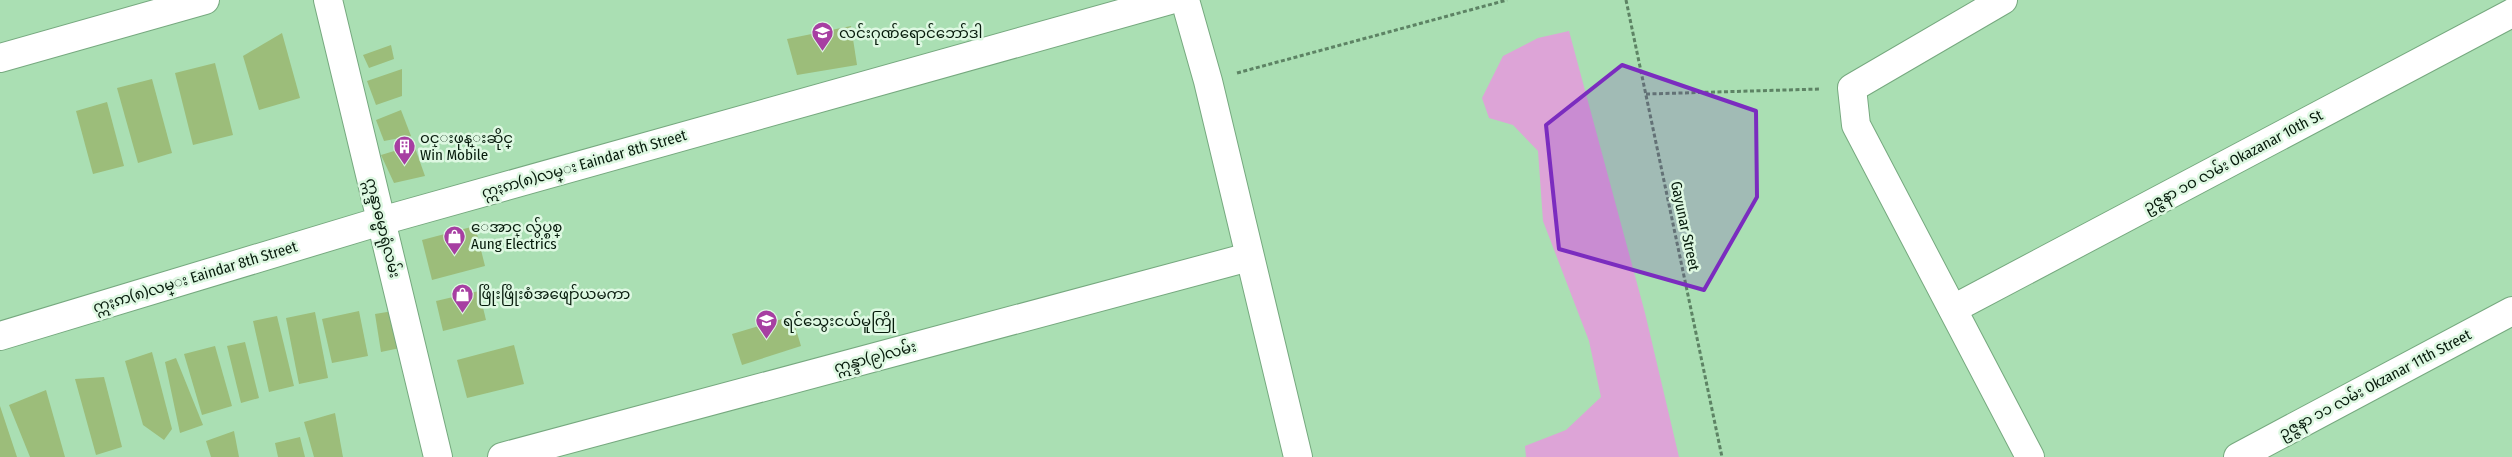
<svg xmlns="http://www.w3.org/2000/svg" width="2512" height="457" font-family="'Fira Sans Condensed','Noto Sans Myanmar',sans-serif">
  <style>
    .green { fill: #dda4d7 }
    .building { fill: #9cbd7a }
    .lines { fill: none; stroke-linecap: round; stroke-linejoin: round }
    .minor-casing { stroke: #76a97f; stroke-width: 30 }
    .path { stroke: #5d8364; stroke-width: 3; stroke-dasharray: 4 2.5; stroke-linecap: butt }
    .minor { stroke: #fff; stroke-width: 28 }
    .marked { fill: #7b2cbf; fill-opacity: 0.2; stroke: #7b2cbf; stroke-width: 4; stroke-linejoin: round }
    .labels { text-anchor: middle; stroke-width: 5; stroke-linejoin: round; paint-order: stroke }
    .poi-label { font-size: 15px; fill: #061a0b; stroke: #def8e2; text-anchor: start }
    .street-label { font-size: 15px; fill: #061a0b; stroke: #def8e2 }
  </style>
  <rect width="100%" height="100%" fill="#aadfb3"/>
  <polygon class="green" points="1569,31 1645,313 1679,457 1526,457 1525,446 1566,430 1601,397 1589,341 1543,221 1538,151 1513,125 1489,118 1482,98 1503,56 1538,38"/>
  <g class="building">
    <polygon points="851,26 857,65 797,75 787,39"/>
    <polygon points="282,33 300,98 259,110 243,56"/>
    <polygon points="391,45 394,59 369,68 363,55"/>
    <polygon points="215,63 233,135 193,145 175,73"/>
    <polygon points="402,69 402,96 376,105 367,81"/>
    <polygon points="152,79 172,153 138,163 117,88"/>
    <polygon points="107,102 124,166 93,174 76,111"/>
    <polygon points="401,110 411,136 384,141 376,120"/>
    <polygon points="414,145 425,176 394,183 381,155"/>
    <polygon points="475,226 485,266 432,280 422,240"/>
    <polygon points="479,291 486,320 443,331 436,301"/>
    <polygon points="359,311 368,356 332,363 322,319"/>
    <polygon points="393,311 400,348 381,352 375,314"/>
    <polygon points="315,312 328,378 299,384 286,318"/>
    <polygon points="277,316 294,386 269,392 253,321"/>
    <polygon points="792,316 801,346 742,365 732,334"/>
    <polygon points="245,342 259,398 241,403 227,346"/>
    <polygon points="514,345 524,384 467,398 457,360"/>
    <polygon points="215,346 232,406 202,415 184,354"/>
    <polygon points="152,352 172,429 164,440 143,425 125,361"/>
    <polygon points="176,358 203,425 180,433 165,362"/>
    <polygon points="104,377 122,447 96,455 75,379"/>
    <polygon points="46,390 65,457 30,457 9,405"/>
    <polygon points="0,406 17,457 0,457"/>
    <polygon points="335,413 343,457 314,457 304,422"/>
    <polygon points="234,431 239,457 211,457 206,441"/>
    <polygon points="300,437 305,457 278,457 275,443"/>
  </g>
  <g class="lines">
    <defs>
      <g id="minor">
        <polyline points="328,0 438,457"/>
        <polyline points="1185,0 1208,81 1298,457"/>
        <polyline points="2003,0 1852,88 1856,125 2030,457"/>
        <polyline points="0,58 205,0"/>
        <polyline points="1953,309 2512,13"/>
        <polyline points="0,336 381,221 1170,0"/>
        <polyline points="502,457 1249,257"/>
        <polyline points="2238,457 2512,311"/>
      </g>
    </defs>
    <use href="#minor" class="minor-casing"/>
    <g class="path">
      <polyline points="1626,0 1722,457"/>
      <polyline points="1237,73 1507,0"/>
      <polyline points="1646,94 1821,89"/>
    </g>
    <use href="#minor" class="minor"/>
  </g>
  <path class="marked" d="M 1622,65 L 1756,111 L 1757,197 L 1704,290 L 1559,249 L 1546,125 Z"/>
  <defs>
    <symbol id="school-pin" viewBox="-11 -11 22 30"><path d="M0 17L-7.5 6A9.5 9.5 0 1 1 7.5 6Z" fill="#a73fa2" stroke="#def8e2"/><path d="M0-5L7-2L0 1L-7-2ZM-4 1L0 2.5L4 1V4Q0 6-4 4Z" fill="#fff"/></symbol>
    <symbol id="building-pin" viewBox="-11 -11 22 30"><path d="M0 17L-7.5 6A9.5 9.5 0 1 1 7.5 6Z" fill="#a73fa2" stroke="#def8e2"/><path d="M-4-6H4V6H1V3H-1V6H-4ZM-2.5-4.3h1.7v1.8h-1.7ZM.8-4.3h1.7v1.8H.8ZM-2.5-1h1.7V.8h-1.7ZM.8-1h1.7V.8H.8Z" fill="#fff"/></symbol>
    <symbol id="shop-pin" viewBox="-11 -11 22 30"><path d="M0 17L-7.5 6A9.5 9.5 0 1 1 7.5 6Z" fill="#a73fa2" stroke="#def8e2"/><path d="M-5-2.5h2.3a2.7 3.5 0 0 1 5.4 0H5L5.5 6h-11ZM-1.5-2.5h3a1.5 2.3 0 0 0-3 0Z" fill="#fff"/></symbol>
  </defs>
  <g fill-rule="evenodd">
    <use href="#school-pin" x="810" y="20" width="25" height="34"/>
    <use href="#building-pin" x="392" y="134" width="25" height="34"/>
    <use href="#shop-pin" x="442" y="224" width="25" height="34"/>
    <use href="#shop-pin" x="450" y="282" width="25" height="34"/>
    <use href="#school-pin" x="754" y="308" width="25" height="34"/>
  </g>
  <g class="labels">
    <g class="poi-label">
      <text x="839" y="38">လင်းဂုဏ်ရောင်ဘော်ဒါ</text>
      <text x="420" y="143">၀င္းဖုန္းဆိုင္<tspan x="420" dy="17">Win Mobile</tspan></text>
      <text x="471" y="232">ေအာင္ လ်ွပ္စစ္<tspan x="471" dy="17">Aung Electrics</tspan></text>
      <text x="478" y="299">ဖြိုးဖြိုးစံအဖျော်ယမကာ</text>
      <text x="783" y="326">ရင်သွေးငယ်မူကြို</text>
    </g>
    <g class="street-label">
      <text transform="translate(2233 161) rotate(-28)" y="5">ဥဇ္ဇနာ ၁၀ လမ်း Okazanar 10th St</text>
      <text transform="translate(584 164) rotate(-16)" y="5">ဣႏၵာ(၈)လမ္း Eaindar 8th Street</text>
      <text transform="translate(1685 226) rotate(78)" y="5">Gayunar Street</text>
      <text transform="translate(383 228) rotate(76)" y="5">ဣန္ဒာဓမ္မာရုံလမ်း</text>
      <text transform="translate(195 277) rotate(-17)" y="5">ဣႏၵာ(၈)လမ္း Eaindar 8th Street</text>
      <text transform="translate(875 357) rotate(-15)" y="5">ဣန္ဒာ(၉)လမ်း</text>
      <text transform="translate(2375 384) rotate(-28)" y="5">ဥဇ္ဇနာ ၁၁ လမ်း Okzanar 11th Street</text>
    </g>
  </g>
</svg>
